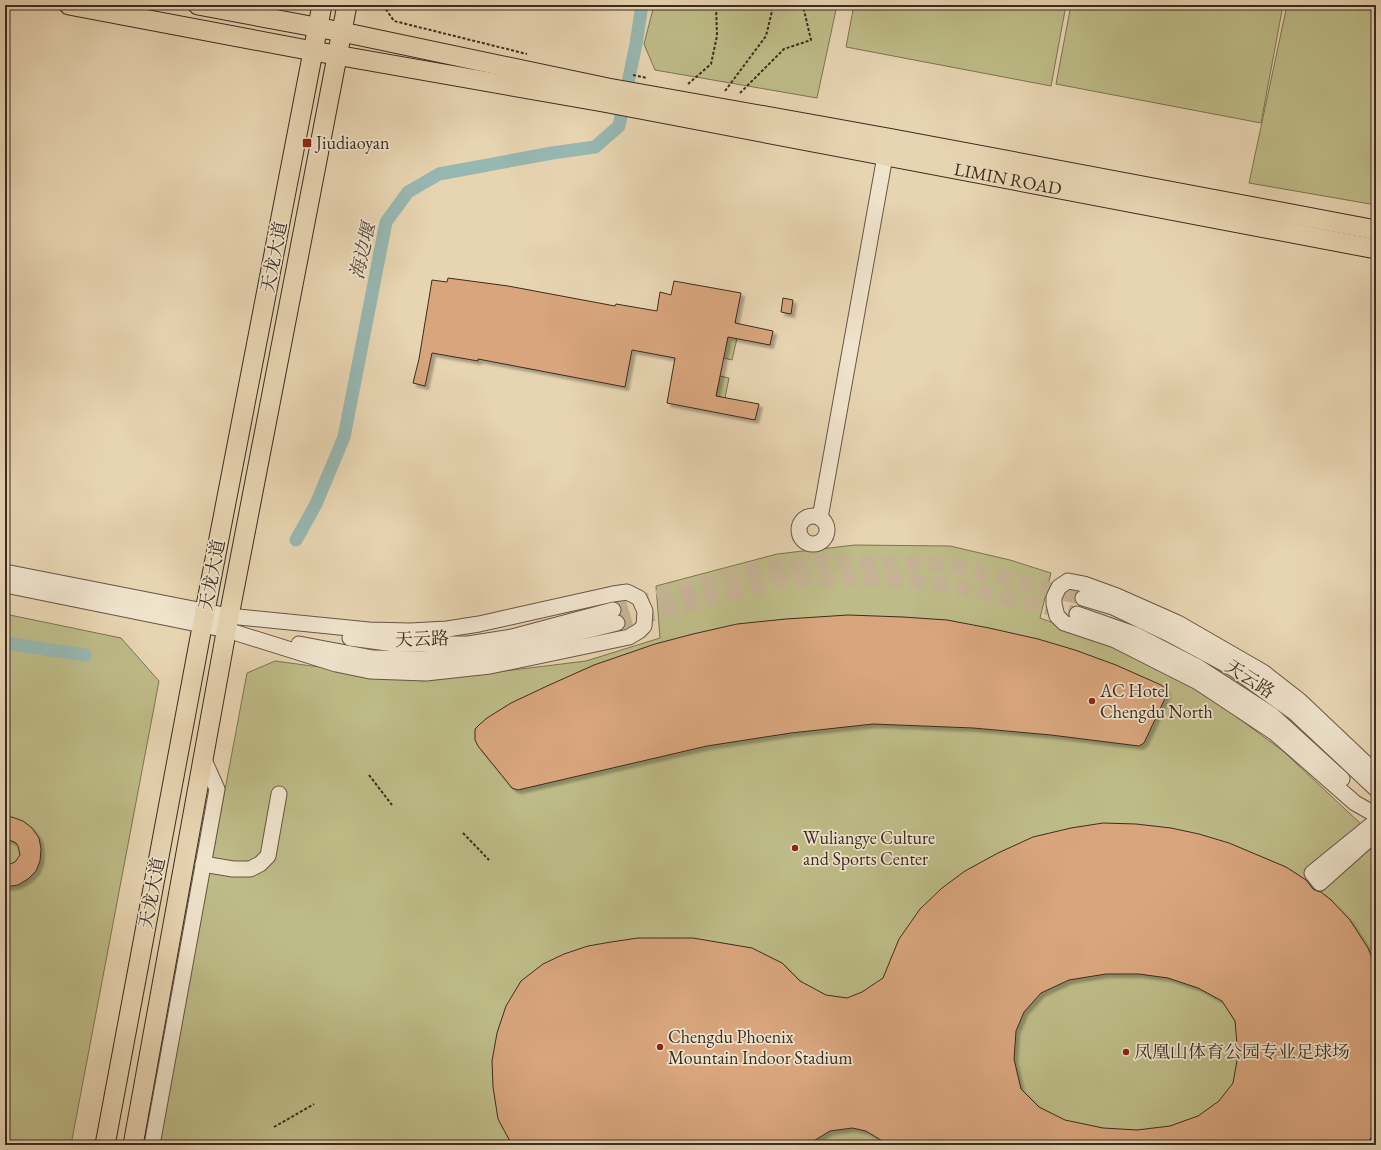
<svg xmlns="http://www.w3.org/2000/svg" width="1381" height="1150" font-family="'EB Garamond','Noto Serif SC',serif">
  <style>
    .green { fill: #bdbb87; stroke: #7d7354 }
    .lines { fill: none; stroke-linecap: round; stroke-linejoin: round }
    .canal { stroke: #97b7b1; stroke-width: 13 }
    .building { fill: #d8a57d; stroke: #3d2b20; fill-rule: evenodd; filter: url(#shadow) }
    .minor-tunnel { stroke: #c5b294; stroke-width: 15; stroke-dasharray: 15 8; stroke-linecap: butt }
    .minor-casing { stroke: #685544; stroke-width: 17 }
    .major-casing { stroke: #3d2b20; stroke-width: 21 }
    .path { stroke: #3d2b20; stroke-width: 2; stroke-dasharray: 3 2; stroke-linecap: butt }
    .minor { stroke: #efe3cc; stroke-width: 15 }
    .major { stroke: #e7d4b1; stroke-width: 19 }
    .poi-dot { fill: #8f2418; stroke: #efe3cc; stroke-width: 1.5 }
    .labels { text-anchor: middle; stroke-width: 3.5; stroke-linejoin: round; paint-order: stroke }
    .poi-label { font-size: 18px; fill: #3d2b20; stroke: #efe3cc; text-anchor: start }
    .street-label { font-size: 18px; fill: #3d2b20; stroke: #efe3cc }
    .water-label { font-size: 19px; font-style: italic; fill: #4f473d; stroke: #efe3cc }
  </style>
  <defs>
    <filter id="shadow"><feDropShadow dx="3.5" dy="3.5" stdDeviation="1" flood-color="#0004"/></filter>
  </defs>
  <rect width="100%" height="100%" fill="#e7d4b1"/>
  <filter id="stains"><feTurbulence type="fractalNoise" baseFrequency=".005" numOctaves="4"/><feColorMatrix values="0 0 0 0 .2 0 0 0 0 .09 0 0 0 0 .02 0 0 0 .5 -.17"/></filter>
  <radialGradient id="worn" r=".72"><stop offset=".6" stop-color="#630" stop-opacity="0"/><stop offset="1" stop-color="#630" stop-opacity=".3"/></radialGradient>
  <g class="green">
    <polygon points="654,5 837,5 817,98 655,70 644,44"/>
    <polygon points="854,5 1066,5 1051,86 846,47"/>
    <polygon points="1071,5 1283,5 1261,123 1056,84"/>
    <polygon points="1287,5 1376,5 1376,205 1249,183"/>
    <polygon points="728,337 737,338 732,360 723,358"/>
    <polygon points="720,376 729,378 725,398 716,396"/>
    <polygon points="855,545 950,546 1010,560 1051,573 1040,618 1082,633 1193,685 1283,751 1376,838 1376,1145 158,1145 247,673 275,661 423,681 586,661 660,638 656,586 777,554"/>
    <polygon points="5,614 121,638 159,681 71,1145 5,1145"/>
  </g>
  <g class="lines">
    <g class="canal">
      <polyline points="296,540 316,504 344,437 386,222 408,192 439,174 552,153 595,147 619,126 636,44 642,5"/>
      <polyline points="5,643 85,655"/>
    </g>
  </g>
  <g class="building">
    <polygon points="448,278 508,286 615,306 616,304 657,311 660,292 671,295 674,281 741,293 735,323 773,331 770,345 728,337 716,396 759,404 755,420 667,403 675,358 632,350 625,387 478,359 478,361 432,353 425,386 413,383 419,359 432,280 447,282"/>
    <polygon points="783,298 793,300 791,314 781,312"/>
    <polygon points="848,615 903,617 947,620 989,628 1038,639 1075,650 1116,665 1161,685 1165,688 1167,694 1144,743 1139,746 1051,735 973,728 873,724 791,733 707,746 518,790 512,788 508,783 478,746 475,740 475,729 480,724 487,718 511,703 547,686 594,665 655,644 693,634 737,624 786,619"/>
    <polygon points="5,817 12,817 23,821 32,828 39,838 41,849 40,861 36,871 28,879 18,885 5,887 5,866 15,862 20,855 18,846 16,843 5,838"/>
    <path d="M 1103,823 L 1136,824 L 1171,828 L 1199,834 L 1229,843 L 1286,867 L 1306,880 L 1313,889 L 1317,891 L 1321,892 L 1331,900 L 1350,920 L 1368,948 L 1376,968 L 1376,1128 L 1367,1145 L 889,1145 L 866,1131 L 852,1128 L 830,1131 L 807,1145 L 512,1145 L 498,1119 L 493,1087 L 492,1061 L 497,1033 L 506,1006 L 521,981 L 543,964 L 564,954 L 588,946 L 611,942 L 638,938 L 693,938 L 752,948 L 782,963 L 800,981 L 826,995 L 847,998 L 862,992 L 883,978 L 899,939 L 920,909 L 942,888 L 965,871 L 998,853 L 1033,837 L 1071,828 ZM 1106,974 L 1139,974 L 1168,978 L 1198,988 L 1222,1001 L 1235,1021 L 1238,1055 L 1233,1083 L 1219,1101 L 1198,1116 L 1170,1126 L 1137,1130 L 1103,1128 L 1065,1120 L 1039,1107 L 1021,1089 L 1014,1059 L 1016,1031 L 1024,1012 L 1041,993 L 1069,980 Z"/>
  </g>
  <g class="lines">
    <g class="minor-tunnel">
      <polyline points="613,610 759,569 817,562 953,565 1083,598"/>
      <polyline points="617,623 782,580 867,578 950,585 1077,614"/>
    </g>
    <defs>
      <g id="minor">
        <circle cx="813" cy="530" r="14"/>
        <polyline points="820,518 887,145"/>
        <polyline points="5,572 229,616 369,630 410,631 447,629 479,624 613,594 627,592 639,598 645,611 644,626 639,631 629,637 490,666 426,673 370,671 336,664 227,630 5,585"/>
        <polyline points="1083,598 1113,607 1169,634 1234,669 1295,713 1376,789"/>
        <polyline points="1077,614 1134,634 1198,667 1272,715 1342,779"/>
        <polyline points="350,638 395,644 468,644 512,637 613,610"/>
        <polyline points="299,644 373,658 422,659 493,654 617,623"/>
        <polyline points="1376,773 1300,701 1263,672 1178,623 1117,596 1084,584 1068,581 1059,587 1054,597 1054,604 1057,616 1064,623 1115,640 1198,682 1275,733 1355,803 1376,815"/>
        <polyline points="1376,821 1312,873 1320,883 1376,833"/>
        <polyline points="203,864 233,869 250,869 260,864 268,856 279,794"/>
        <polyline points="152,1145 217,789 204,760"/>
      </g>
      <g id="major">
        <path id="s1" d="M 69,5 L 313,51 L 603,102 L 1376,249"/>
        <polyline points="198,5 342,32 608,88 888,138 1376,230"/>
        <polyline points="105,1145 205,611 322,5"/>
        <polyline points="133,1145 229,616 347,5"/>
      </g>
    </defs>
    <use href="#minor" class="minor-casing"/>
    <use href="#major" class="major-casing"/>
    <g class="path">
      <polyline points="383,5 394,21 527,54"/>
      <polyline points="633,75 647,78"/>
      <polyline points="688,84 711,64 717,36 716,5"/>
      <polyline points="725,91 766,36 772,11 770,5"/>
      <polyline points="740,93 784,49 811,40 804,10 809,5"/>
      <polyline points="369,775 392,805"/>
      <polyline points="463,833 489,860"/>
      <polyline points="274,1127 314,1104"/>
    </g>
    <use href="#minor" class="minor"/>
    <use href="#major" class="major"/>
  </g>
  <g class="poi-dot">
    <rect x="302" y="138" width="10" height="10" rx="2"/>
    <circle cx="1092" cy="701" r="4"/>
    <circle cx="795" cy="848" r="4"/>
    <circle cx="660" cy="1047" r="4"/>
    <circle cx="1126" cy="1052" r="4"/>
  </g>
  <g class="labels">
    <g class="poi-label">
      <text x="316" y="149">Jiudiaoyan</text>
      <text x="1100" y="697">AC Hotel<tspan x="1100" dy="21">Chengdu North</tspan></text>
      <text x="803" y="844">Wuliangye Culture<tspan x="803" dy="21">and Sports Center</tspan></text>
      <text x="668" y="1043">Chengdu Phoenix<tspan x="668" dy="21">Mountain Indoor Stadium</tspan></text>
      <text x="1134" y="1058">凤凰山体育公园专业足球场</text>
    </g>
    <g class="street-label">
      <text dy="6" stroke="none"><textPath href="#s1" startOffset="955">LIMIN ROAD</textPath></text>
      <text transform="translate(274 257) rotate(-79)" y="6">天龙大道</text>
      <text transform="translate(212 575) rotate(-79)" y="6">天龙大道</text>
      <text transform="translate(422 639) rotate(-2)" y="6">天云路</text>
      <text transform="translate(1250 679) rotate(33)" y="6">天云路</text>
      <text transform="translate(152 893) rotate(-79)" y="6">天龙大道</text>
    </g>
    <g class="water-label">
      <text transform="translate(362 251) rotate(-77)" y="7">海边堰</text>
    </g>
  </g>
  <rect width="1381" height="1150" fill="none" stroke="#e7d4b1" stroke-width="20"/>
  <rect x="6" y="6" width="1369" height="1138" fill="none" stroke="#3d2b20" stroke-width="2"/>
  <rect x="10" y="10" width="1361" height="1130" fill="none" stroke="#3d2b20"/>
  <rect width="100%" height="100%" filter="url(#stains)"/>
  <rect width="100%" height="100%" fill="url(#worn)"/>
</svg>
